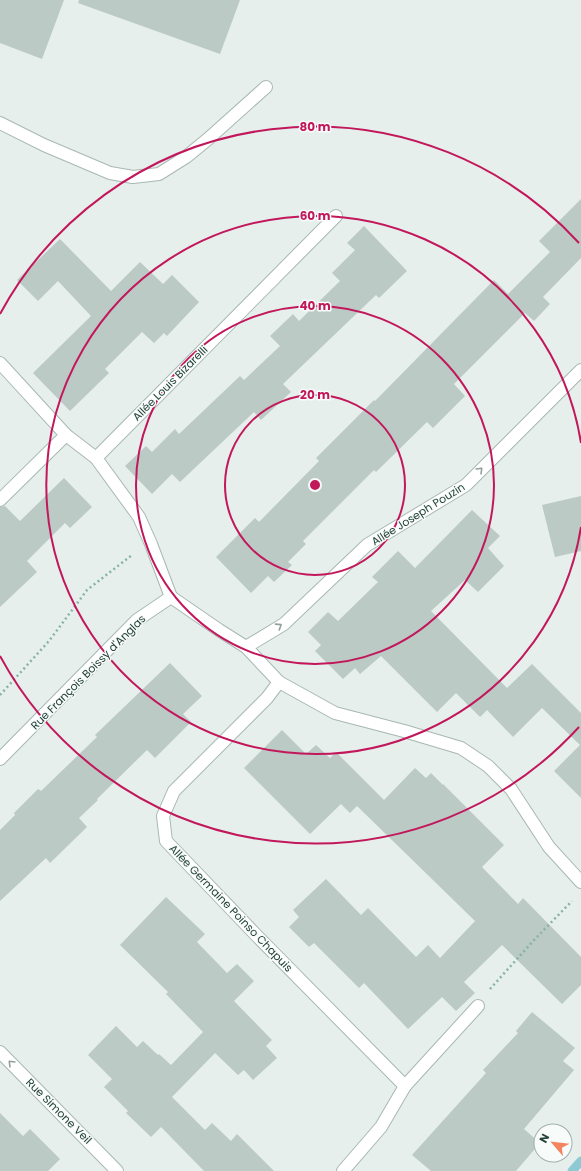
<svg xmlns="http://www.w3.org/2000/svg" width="581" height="1171" font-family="Poppins,sans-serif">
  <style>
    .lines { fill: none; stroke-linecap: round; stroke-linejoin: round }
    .stream { stroke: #8ec9d4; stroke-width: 9 }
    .building { fill: #bbcac4 }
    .minor-casing { stroke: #a8b8b2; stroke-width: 14 }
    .path { stroke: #86b3a5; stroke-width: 2.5; stroke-dasharray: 2 3; stroke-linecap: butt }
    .minor { stroke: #fff; stroke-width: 12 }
    .oneway { stroke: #92a09c }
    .ring { fill: none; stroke: #c2185b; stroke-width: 2 }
    .labels { text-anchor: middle; stroke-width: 3; stroke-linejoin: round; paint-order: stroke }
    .street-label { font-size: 11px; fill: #24423a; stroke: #f7fbf9 }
    .centre { fill: #c2185b; stroke: #f7fbf9; stroke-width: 2 }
    .ring-label { font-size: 12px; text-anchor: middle; font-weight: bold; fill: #c2185b; stroke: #f7fbf9; stroke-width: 3; stroke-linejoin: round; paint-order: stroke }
  </style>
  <rect width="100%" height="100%" fill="#e6efeb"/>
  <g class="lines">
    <polyline class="stream" points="572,1171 581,1161"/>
  </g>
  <g class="building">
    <polygon points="0,0 64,0 42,59 0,43"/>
    <polygon points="79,0 240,0 220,54 78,3"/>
    <polygon points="581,199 581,258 543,297 550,304 534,321 525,313 454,384 465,396 433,428 427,422 376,472 374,470 303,541 306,544 288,562 292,565 274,582 268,576 251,593 216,557 255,518 259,522 319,461 316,458 374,400 375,401 494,280 508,294 550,252 539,241"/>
    <polygon points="364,226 407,271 379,298 376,295 283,384 291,392 261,420 254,412 180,482 172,474 152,494 125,466 146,446 152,452 175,429 179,434 240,376 244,380 280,346 270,336 293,314 299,321 340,281 332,273 355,250 347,243"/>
    <polygon points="60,239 111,291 140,262 163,284 172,275 199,302 167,336 164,333 154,343 142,332 105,369 109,373 70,411 33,373 91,316 58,281 38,301 17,280"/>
    <polygon points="64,478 92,507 70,528 65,523 27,561 37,572 0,607 0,507 5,506 20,521"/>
    <polygon points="581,496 581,551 555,557 542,505"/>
    <polygon points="472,510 500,536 488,548 504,566 478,592 465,580 431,611 507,688 532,664 581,713 581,798 554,771 580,745 542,708 513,737 487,710 480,717 456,693 437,712 381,656 360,674 355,668 343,679 315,651 321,645 308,632 328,612 338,621 378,582 372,577 398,551 415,568"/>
    <polygon points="170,663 202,696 183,714 191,722 155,758 147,750 97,799 98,800 79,818 87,827 50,863 46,858 0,901 0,830 15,815 14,813 38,789 41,791 97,737 95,735"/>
    <polygon points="282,730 306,754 316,745 330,758 336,752 384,800 415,768 426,778 431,773 443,785 443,784 504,845 482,867 518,904 523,898 581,957 581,985 562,1004 502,945 464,982 475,993 456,1011 442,997 408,1029 364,983 359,988 314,943 309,947 289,927 299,917 293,910 326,879 361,915 368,908 416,957 428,945 440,958 475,921 357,806 350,813 341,804 310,834 244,768"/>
    <polygon points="166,897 205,934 197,942 227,973 237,964 254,981 234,1001 272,1040 266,1046 277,1058 253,1080 244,1070 238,1075 215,1053 172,1097 205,1130 212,1123 231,1141 237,1134 274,1171 204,1171 161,1127 151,1137 126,1113 128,1111 104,1087 112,1079 88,1055 116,1026 137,1047 143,1041 158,1055 159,1054 171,1065 203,1032 166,994 168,992 120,945"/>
    <polygon points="532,1012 575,1048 563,1061 574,1070 524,1129 540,1143 516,1171 431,1171 412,1155 486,1073 483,1070 518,1033 516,1031"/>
    <polygon points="0,1113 23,1136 30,1129 60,1159 48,1171 0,1171"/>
  </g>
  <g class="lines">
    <defs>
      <g id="minor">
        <polyline points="0,123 44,145 110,173 133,177 159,174 186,157 208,139 266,87"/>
        <polyline points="0,363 66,435"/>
        <polyline points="96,458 139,517 151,544 171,597"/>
        <polyline points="0,500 66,435 96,458 336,216"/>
        <polyline points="246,647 284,624 367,545 466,485 581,370"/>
        <polyline points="279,682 267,698 174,791 163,816 166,841 258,937 405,1086 381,1127 343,1171"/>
        <polyline points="0,759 137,620 171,597 219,630 246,647 279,682 335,713 404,731 461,748 488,766 511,789 549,847 581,882"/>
        <polyline points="0,1052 117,1171"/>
        <polyline points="405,1086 478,1006"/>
      </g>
    </defs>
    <use href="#minor" class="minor-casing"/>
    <g class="path">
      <polyline points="0,695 49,641 87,590 132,555"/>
      <polyline points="490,989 535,939 572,901"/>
    </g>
    <use href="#minor" class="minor"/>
  </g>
  <defs><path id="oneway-chevron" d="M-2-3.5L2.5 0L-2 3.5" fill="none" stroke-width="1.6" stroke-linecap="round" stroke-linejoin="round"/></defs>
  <g class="oneway">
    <use href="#oneway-chevron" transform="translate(480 470) rotate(-45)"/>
    <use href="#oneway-chevron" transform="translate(279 626) rotate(-33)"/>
    <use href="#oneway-chevron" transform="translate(11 1063) rotate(-135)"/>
  </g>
  <g class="ring">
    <circle cx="315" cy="485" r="90"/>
    <circle cx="315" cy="485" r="179"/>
    <path d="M581 527A269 269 0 1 1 581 443"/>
    <path d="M579 727A358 358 0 0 1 0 656M0 314A358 358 0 0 1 579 243"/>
  </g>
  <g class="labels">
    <g class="street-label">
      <text transform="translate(170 383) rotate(-45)" y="4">Allée Louis Bizarelli</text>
      <text transform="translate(418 514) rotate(-32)" y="4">Allée Joseph Pouzin</text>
      <text transform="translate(88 672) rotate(-45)" y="4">Rue François Boissy d'Anglas</text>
      <text transform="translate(231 908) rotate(46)" y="4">Allée Germaine Poinso Chapuis</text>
      <text transform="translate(59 1111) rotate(45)" y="4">Rue Simone Veil</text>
    </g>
  </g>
  <circle cx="315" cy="485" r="6" class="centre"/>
  <g class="ring-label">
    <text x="315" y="131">80 m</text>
    <text x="315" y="220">60 m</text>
    <text x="315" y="310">40 m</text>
    <text x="315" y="399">20 m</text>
  </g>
  <g transform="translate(553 1143) rotate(298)"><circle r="19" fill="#f7fbf9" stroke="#a3b1ad"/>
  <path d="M0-3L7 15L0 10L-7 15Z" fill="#f4845f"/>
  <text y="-6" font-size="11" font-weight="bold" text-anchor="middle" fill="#24423a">N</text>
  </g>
</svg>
